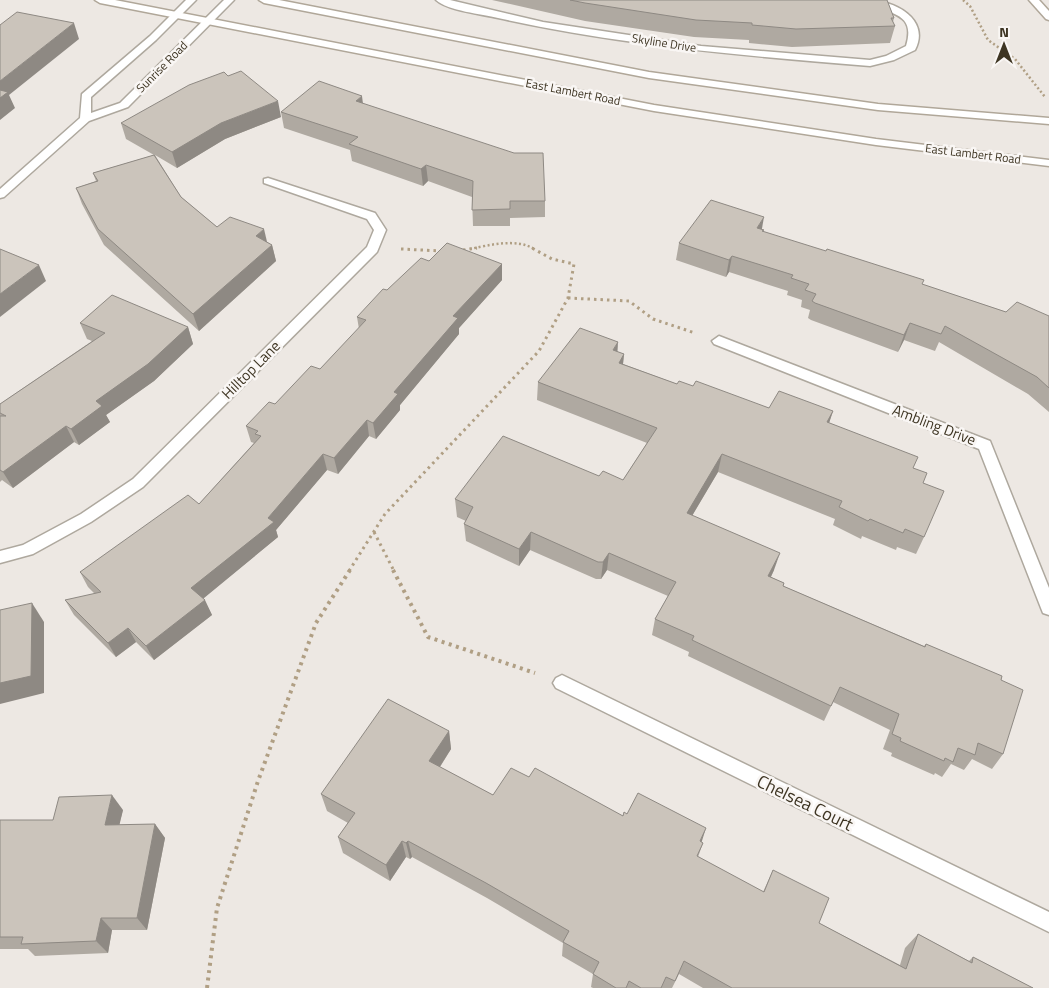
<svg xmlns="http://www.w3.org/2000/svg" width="1049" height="988" font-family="'Titillium Web',sans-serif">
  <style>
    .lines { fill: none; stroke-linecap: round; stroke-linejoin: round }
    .street-casing { stroke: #aea89e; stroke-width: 3 }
    .secondary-casing { stroke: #b0a799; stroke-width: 3 }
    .path-far2 { stroke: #b09f84; stroke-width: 2.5; stroke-dasharray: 2 2.5; stroke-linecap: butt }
    .path-far1 { stroke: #b09f84; stroke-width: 3; stroke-dasharray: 2.5 4; stroke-linecap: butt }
    .path { stroke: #b09f84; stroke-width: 4; stroke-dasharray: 3 4.5; stroke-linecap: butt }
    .street { fill: #fff; fill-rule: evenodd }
    .secondary { fill: #fff; fill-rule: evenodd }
    .wall { fill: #afa9a1 }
    .shaded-wall { fill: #8e8983 }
    .building { fill: #cbc4bb; stroke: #8e8983 }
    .labels { text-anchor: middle; stroke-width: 5; stroke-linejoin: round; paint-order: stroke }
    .far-street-label { font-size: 12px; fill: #3e3523; stroke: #f9f6f4 }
    .street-label { font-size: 15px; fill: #3e3523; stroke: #f9f6f4 }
    .near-street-label { font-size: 18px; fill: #3e3523; stroke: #f9f6f4 }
  </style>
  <rect width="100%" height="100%" fill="#ede8e3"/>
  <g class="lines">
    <defs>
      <g id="street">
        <polygon points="186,0 196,0 156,40 91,97 91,113 120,103 224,0 234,0 128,107 89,121 4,197 0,198 0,189 80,118 82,94 150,36"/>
        <path d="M 436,0 L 450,0 L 543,22 L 701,46 L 870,60 L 886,56 L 906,46 C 917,10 886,16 867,0 C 894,0 931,19 915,50 L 894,60 L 870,66 C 745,56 620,45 498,18 C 482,14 448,11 436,0 Z"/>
        <polygon points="268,178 375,213 386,230 377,252 143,487 91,522 33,554 0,563 0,551 23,545 81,514 133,479 367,247 374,230 367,219 264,183 264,179"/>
        <polygon points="719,336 990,441 1049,588 1049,615 1043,613 1041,608 979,449 714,344 712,341"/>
        <polygon points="562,675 1049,912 1049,932 556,688 553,683 556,678"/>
      </g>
      <g id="secondary">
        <polygon points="95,0 115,0 654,105 876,139 1049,160 1049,166 876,145 654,111 100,3"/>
        <polygon points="259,0 279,0 649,72 878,104 1049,118 1049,124 878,110 649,78 264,3"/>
        <polygon points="1029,0 1039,0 1049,11 1049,20 1046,19"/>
      </g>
    </defs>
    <use href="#street" class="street-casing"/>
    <use href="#secondary" class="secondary-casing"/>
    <g class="path-far2">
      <polyline points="963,0 970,6 988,40 1015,59 1045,97"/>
      <path d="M 470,249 C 489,245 517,238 534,249"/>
    </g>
    <g class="path-far1">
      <polyline points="401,249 442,251"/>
      <polyline points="463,250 477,248"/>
      <polyline points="568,298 629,301 653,319 695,333"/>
      <polyline points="374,532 394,571"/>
      <polyline points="349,571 385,514 539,351 568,298 574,264 552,259 532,248"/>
    </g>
    <g class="path">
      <polyline points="393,570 428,637 535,673"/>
      <polyline points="207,988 217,908 258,781 316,623 350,570"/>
    </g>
    <use href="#street" class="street"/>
    <use href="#secondary" class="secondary"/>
  </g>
  <g class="wall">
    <polygon points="492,0 887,0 894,18 893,22 895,26 890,43 792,47 749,43 749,40 694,37 585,21"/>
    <polygon points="363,104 545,201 545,217 510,218 510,226 473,226 472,197 428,181 423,186 352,161 350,150 284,128 281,112"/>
    <polygon points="281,117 225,139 177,168 155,155 181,197 217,227 267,242 272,245 276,261 199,331 104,245 82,204 76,188 96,181 93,173 154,155 126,139 121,123"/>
    <polygon points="762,229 763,232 1006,312 1049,316 1049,412 1028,394 939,342 935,351 904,340 898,352 811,320 808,318 810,310 801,307 802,300 787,295 788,291 729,272 726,277 676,260 679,243"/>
    <polygon points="429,261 502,264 502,280 459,328 459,334 400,405 400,410 376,439 369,436 338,474 327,470 276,530 278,537 203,598 212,615 154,660 136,642 116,657 74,615 65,600 95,594 88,587 80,572 199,504 254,443 251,442 246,426 320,369 359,329 357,317 387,290"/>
    <polygon points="80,323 188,327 193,344 154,381 106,415 110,422 79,445 74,442 13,488 2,480 0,482 0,404 92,341 87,339"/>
    <polygon points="617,352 624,354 623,364 677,384 693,386 769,408 833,411 829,423 913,468 923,483 924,537 916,554 897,547 896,550 862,536 861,539 833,525 835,519 718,472 692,516 774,570 771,577 784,583 783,586 924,646 926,644 1001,680 1003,754 992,769 972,759 964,770 951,764 942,777 935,773 934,775 891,756 892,753 883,749 890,730 833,702 824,721 688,656 689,652 652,635 655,619 668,596 607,570 601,579 596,579 530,550 519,566 466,541 464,524 466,521 457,517 455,499 599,476 623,480 647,443 537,400 538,382"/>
    <polygon points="449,731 451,749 440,767 493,795 529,777 623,816 627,814 701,842 703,843 698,857 763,892 773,870 819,923 900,965 905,948 918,934 969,961 973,957 1033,988 703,988 679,974 672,988 593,988 591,987 593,974 562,956 563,943 487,898 412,857 410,859 406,857 390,881 343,853 338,837 348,823 327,811 321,794"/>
    <polygon points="123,810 119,825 155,824 165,838 147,930 112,930 108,953 35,956 28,949 0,949 0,820 53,820"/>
  </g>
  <g class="shaded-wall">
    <polygon points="74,23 79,39 9,95 15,108 0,120 0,81"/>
    <polygon points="362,96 364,112 356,101"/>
    <polygon points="278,101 281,117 225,139 177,168 172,152 221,123"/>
    <polygon points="426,165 428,181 423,186 421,169"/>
    <polygon points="764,217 761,234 757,228"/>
    <polygon points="264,229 268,246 256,236"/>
    <polygon points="272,245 276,261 199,331 193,314"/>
    <polygon points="732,256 729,272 726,277 729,260"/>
    <polygon points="502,264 502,280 459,328 459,334 400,405 400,410 376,439 373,423 394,392 453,316"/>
    <polygon points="39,265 46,281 0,317 0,294"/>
    <polygon points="910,323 904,340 898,352 904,335"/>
    <polygon points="188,327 193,344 154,381 106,415 110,422 79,445 71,429 96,401"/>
    <polygon points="618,342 617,361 613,350"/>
    <polygon points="624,354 622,373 619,363"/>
    <polygon points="833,411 827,429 827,422"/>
    <polygon points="367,420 369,436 338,474 334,458"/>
    <polygon points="66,426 74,442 13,488 3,472"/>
    <polygon points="323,454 327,470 276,530 278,537 198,603 191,588 268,518"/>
    <polygon points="722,454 718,472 683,531 687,513"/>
    <polygon points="531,532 530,550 519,566 519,549"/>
    <polygon points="609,553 607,570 601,579 603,562"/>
    <polygon points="780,553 774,570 763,593 768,576"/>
    <polygon points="205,600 212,615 154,660 146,646"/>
    <polygon points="32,603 44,622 44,693 0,704 0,683"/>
    <polygon points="128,628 136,642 116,657 108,643"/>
    <polygon points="449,731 451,749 432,779 429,761"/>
    <polygon points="112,795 123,810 116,839 105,825"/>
    <polygon points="155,824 165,838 147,930 137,918"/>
    <polygon points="706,828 701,844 700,841"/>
    <polygon points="402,841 406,857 390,881 386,865"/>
    <polygon points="408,841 412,857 410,859 406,843"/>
    <polygon points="101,918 112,930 108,953 96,941"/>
  </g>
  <g class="building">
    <polygon points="570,0 887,0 894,18 891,18 895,26 796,29 752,25 752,23 696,20 585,3"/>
    <polygon points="17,12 74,23 0,81 0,25"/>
    <polygon points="241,71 278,101 221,123 172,152 121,123 189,85 224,72 228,76"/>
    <polygon points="319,81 362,96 356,101 514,153 543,153 545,201 510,201 510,209 472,210 473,181 426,165 421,169 349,144 358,137 281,112"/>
    <polygon points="0,90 8,92 0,98"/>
    <polygon points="154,155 181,197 217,227 230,217 264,229 256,236 272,245 193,314 98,229 76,188 98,181 93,173"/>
    <polygon points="711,200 764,217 757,228 764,230 762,231 826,251 827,249 924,280 922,284 1006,312 1017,302 1049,316 1049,388 1037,377 945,326 941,334 910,323 904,335 815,303 812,301 816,294 805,290 809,284 791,278 793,275 732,256 729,260 679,243"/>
    <polygon points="447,243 502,264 453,316 458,318 394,392 398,394 373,423 367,420 334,458 323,454 268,518 274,522 191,588 205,600 146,646 128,628 108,643 65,600 101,592 80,572 188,495 199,504 261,436 255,434 258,431 246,426 269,402 275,404 311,366 320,369 366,320 357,317 383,289 387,290 421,258 429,261"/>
    <polygon points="0,249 39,265 0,294"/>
    <polygon points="112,295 188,327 148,364 96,401 102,406 71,429 66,426 3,472 0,470 0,416 6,416 0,413 0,404 105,333 80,323"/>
    <polygon points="580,328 618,342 613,350 624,354 619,363 677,384 679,381 693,386 696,381 769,408 779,391 833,411 827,422 918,457 913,468 927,473 923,483 944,491 924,537 905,529 903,533 870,519 868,521 839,507 842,501 722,454 687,513 780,553 768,576 784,583 783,586 925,647 926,644 1002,676 1001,680 1023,690 1003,754 978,743 975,755 958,748 953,762 945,758 944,761 900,741 901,738 892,734 899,714 840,687 831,706 692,640 694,636 655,619 676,582 609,553 603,562 598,562 531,532 519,549 464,524 473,507 455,499 503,436 599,476 603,471 623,480 657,428 538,382"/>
    <polygon points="32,603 31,676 0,683 0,610"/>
    <polygon points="388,699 449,731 429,761 493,795 511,768 529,777 535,768 623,816 624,812 627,814 638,793 706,828 700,841 703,843 697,856 764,892 773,870 829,898 819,923 906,969 918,934 972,963 973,957 1033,988 732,988 684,961 675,981 666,977 661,988 641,988 629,981 626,988 616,988 593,974 599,962 563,942 569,931 486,883 408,841 406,843 402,841 386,865 338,837 355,813 321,794"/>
    <polygon points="112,795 105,825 155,824 137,918 101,918 96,941 21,944 23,937 0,937 0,820 53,820 59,797"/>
  </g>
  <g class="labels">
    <g class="far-street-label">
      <text transform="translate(664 43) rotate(9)" y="4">Skyline Drive</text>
      <text transform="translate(162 67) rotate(-45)" y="4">Sunrise Road</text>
      <text transform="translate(573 92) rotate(11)" y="4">East Lambert Road</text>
      <text transform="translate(973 154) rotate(7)" y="4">East Lambert Road</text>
    </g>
    <g class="street-label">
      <text transform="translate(251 370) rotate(-45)" y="5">Hilltop Lane</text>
      <text transform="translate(934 425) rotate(21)" y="5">Ambling Drive</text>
    </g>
    <g class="near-street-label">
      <text transform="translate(805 803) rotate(26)" y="6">Chelsea Court</text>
    </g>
  </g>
  <g transform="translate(1004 45)" stroke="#f9f6f4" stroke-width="4" paint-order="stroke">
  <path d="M0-4L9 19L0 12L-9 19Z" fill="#3e3523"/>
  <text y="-8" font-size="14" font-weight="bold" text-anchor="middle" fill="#3e3523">N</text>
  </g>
</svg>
